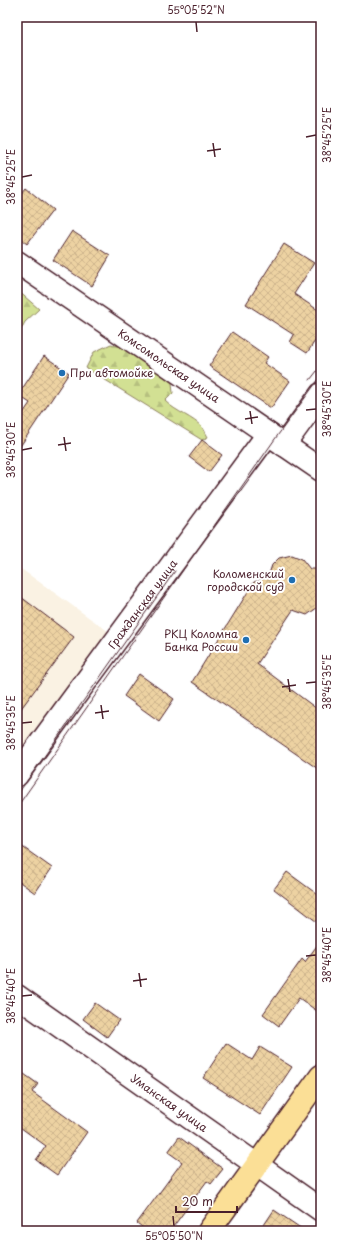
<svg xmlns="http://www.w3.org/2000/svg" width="338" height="1248" font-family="'Playpen Sans',sans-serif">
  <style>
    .built { fill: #faf2e3 }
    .forest { fill: url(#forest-firs); stroke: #8e805f }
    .building { fill: url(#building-cross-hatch); stroke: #4a1f2b }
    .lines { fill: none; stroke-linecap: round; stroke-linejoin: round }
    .minor-casing { stroke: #4a1f2b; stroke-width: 25 }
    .tertiary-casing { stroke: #4a1f2b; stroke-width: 25 }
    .primary-casing { stroke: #4a1f2b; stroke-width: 25 }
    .minor { stroke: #fff; stroke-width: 22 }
    .tertiary { stroke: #fff; stroke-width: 22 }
    .primary { stroke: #fbdf96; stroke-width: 22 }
    .tram { stroke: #4a1f2b; stroke-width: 1 }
    .ticks { fill: none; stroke: #4a1f2b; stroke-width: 1.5 }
    .poi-dot { fill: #1f6fb2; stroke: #fff; stroke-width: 1.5 }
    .labels { text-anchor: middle; stroke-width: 4; stroke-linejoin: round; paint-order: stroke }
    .street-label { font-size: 11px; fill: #4a1f2b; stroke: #fff }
    .poi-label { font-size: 11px; fill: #4a1f2b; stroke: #fff; text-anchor: end }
    .neatline { fill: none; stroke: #4a1f2b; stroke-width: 1.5 }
    .ticks-label { font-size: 10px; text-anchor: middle; fill: #4a1f2b }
  </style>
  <defs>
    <pattern id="forest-firs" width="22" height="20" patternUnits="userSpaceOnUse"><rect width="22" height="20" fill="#d2e093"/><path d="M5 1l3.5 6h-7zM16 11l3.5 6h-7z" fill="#b6c07f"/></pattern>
    <pattern id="building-cross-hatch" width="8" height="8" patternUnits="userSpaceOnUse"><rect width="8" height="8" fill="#edd2a2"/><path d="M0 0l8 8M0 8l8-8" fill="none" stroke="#cdb48c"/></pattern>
  </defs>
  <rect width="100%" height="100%" fill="#fff"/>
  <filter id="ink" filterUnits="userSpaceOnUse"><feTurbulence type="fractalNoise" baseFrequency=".025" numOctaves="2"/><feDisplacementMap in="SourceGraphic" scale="8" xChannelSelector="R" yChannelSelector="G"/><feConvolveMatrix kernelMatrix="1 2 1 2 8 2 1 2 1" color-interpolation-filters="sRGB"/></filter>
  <g filter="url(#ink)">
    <polygon class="built" points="17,566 112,634 17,766"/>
    <g class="forest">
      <polygon points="17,290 39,309 25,322 17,337"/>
      <path d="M 111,344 C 122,347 138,350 147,358 C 156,366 162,376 172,383 L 173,393 L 165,401 C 176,412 193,417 203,428 C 205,431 206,434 208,437 L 202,440 L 86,368 L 94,352 Z"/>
    </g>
    <g class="building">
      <polygon points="26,188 53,210 27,244 17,236 17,199"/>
      <polygon points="72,231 110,256 92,286 53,260"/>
      <polygon points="284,244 314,263 294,294 321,312 321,332 307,353 290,342 294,335 246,304"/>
      <polygon points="232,332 268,357 264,363 290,381 271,408 209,366"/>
      <polygon points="44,356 69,373 17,451 17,422 30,403 18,395"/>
      <polygon points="202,440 222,455 209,472 189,457"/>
      <polygon points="292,555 302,559 310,569 321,569 321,605 307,615 293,610 257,664 321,712 321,771 192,682 254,582 268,577 272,565 279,558"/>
      <polygon points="17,594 74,637 17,714"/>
      <polygon points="139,674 174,699 159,721 124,696"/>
      <polygon points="17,843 52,868 35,893 17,880"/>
      <polygon points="287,872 321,897 321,925 274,889"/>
      <polygon points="321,940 321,1014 299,998 279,1026 263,1014 302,959 305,962"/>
      <polygon points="95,1003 119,1020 107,1037 83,1019"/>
      <polygon points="226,1043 252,1060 260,1047 292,1067 260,1115 203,1078"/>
      <polygon points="17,1069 38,1084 32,1092 87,1132 57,1175 36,1160 46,1146 17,1125"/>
      <polygon points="179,1137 223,1169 211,1184 207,1181 170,1231 147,1231 137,1223 182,1162 168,1152"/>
      <polygon points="274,1210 305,1231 260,1231"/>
    </g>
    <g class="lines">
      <defs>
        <g id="minor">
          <polyline points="284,445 321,394"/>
          <path id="s1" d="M 17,775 L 268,434"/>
          <path id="s2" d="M 17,996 L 321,1210"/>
        </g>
        <g id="tertiary">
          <path id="s3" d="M 17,262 L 321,470"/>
        </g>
        <polyline id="primary" points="209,1231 321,1076"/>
      </defs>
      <use href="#minor" class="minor-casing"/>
      <use href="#tertiary" class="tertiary-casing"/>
      <use href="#primary" class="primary-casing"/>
      <use href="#minor" class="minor"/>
      <use href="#tertiary" class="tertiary"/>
      <use href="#primary" class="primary"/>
      <g class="tram">
        <polyline points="310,380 321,366"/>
        <polyline points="17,795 175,571"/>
        <polyline points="17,807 275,439 321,376"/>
      </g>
    </g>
  </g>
  <path class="ticks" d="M 196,22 L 197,32M 306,137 L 316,135M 213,143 L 215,157M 207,151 L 221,149M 22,177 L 32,175M 306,410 L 316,409M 250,411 L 252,424M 245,419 L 258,417M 64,437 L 66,451M 58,445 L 71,443M 22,450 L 32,448M 288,679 L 290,692M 306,683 L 316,682M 282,687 L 296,685M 101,705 L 103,719M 95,713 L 109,711M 22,723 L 32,722M 306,956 L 316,955M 139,973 L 141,987M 133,981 L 147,979M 22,996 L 32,995M 173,1216 L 174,1226"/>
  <g class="poi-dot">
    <circle cx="62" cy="373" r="4"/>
    <circle cx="292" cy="580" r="4"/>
    <circle cx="246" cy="640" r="4"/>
  </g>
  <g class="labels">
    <g class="street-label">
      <text dy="4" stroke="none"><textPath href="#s3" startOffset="184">Комсомольская улица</textPath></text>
      <text dy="4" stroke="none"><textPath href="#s1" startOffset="212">Гражданская улица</textPath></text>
      <text dy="4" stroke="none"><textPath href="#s2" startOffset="186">Уманская улица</textPath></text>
    </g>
    <g class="poi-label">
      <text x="70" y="377" text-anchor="start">При автомойке</text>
      <text x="284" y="578">Коломенский<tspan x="284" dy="13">городской суд</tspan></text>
      <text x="238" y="638">РКЦ Коломна<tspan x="238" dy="13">Банка России</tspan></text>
    </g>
  </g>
  <rect width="338" height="1248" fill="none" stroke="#fff" stroke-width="44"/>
  <path d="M176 1206v6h61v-6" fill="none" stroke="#4a1f2b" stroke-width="2"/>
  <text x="182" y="1206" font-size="12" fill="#4a1f2b" stroke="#ffffff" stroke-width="3" paint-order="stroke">20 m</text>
  <rect x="22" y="22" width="294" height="1204" class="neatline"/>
  <g class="ticks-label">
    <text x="196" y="14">55°05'52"N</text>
    <text transform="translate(327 135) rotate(-90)" y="4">38°45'25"E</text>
    <text transform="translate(11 177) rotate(-90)" y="4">38°45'25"E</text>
    <text transform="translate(327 409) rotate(-90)" y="4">38°45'30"E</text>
    <text transform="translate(11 450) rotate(-90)" y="4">38°45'30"E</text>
    <text transform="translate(327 682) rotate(-90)" y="4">38°45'35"E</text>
    <text transform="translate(11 723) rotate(-90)" y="4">38°45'35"E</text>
    <text transform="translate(327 955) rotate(-90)" y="4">38°45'40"E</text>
    <text transform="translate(11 996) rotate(-90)" y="4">38°45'40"E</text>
    <text x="174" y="1240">55°05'50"N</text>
  </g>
</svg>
